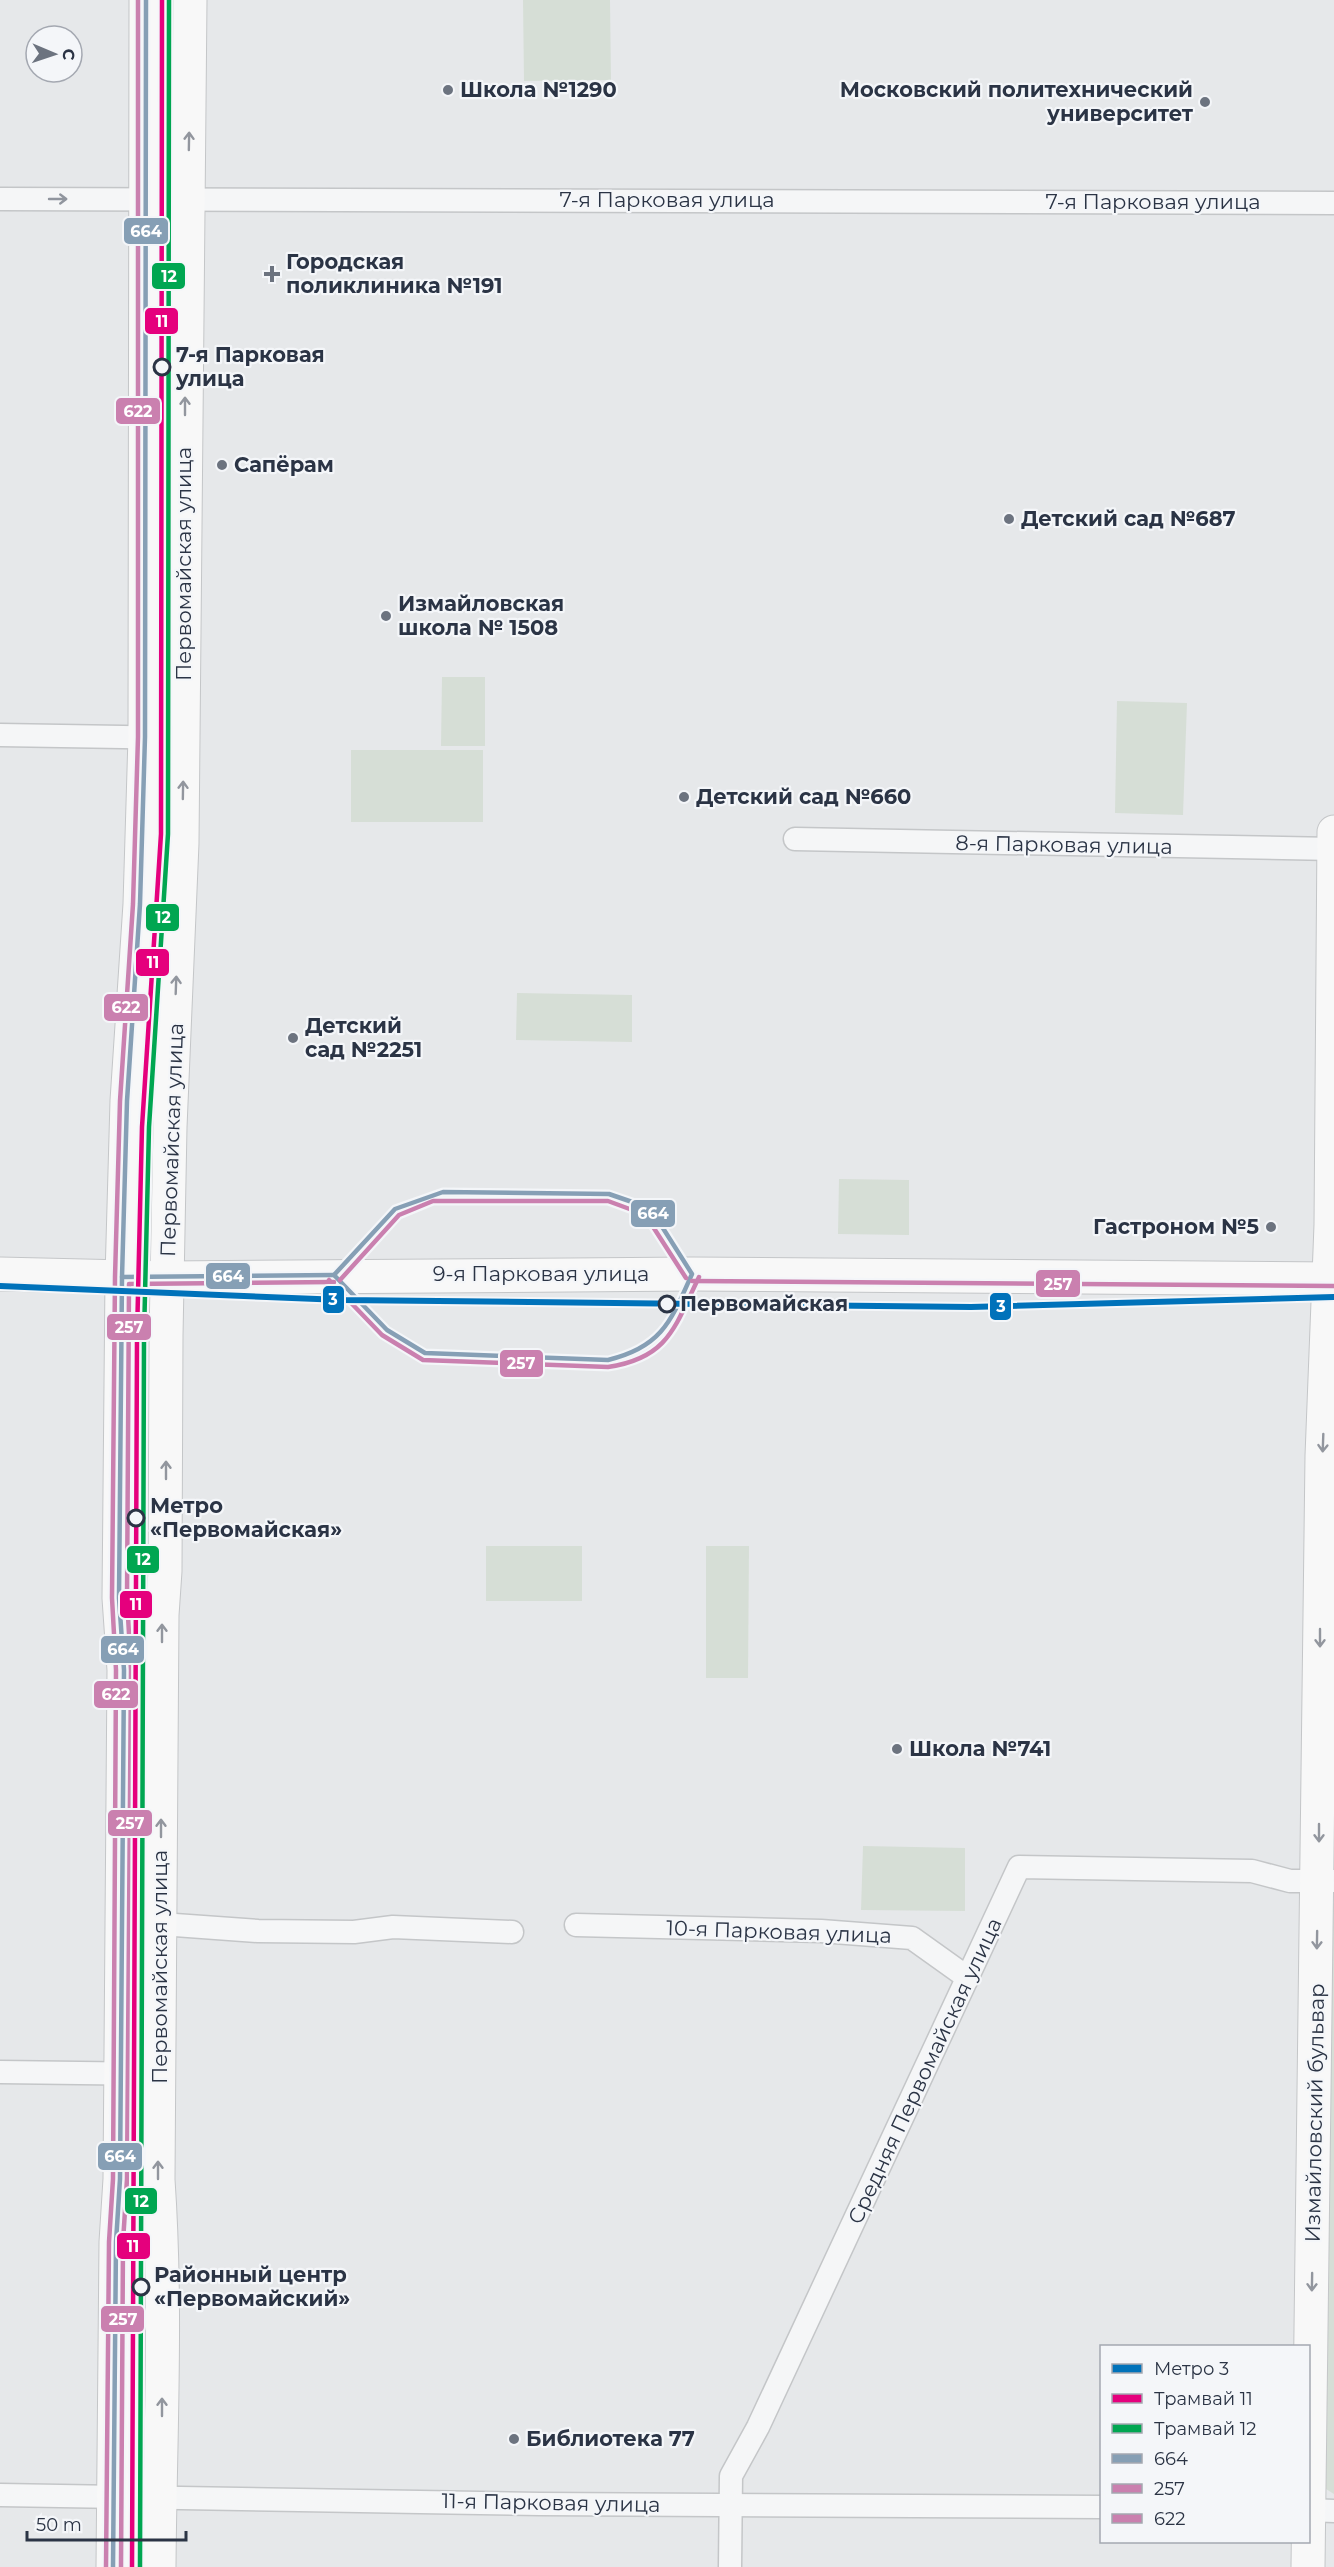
<svg xmlns="http://www.w3.org/2000/svg" width="1334" height="2567" font-family="Montserrat,sans-serif">
  <style>
    .green { fill: #d6ded6 }
    .lines { fill: none; stroke-linecap: round; stroke-linejoin: round }
    .street-casing { stroke: #c4c6c8; stroke-width: 25 }
    .secondary-casing { stroke: #c4c6c8; stroke-width: 35 }
    .street { stroke: #f5f6f7; stroke-width: 22 }
    .secondary { stroke: #f8f8f8; stroke-width: 33 }
    .bus-1-casing { stroke: #f4f6f9; stroke-width: 9 }
    .bus-2-casing { stroke: #f4f6f9; stroke-width: 9 }
    .bus-3-casing { stroke: #f4f6f9; stroke-width: 9 }
    .bus-1 { stroke: #869fb5; stroke-width: 4.5 }
    .bus-2 { stroke: #ca80af; stroke-width: 4.5 }
    .bus-3 { stroke: #ca80af; stroke-width: 4.5 }
    .tram-1-casing { stroke: #f4f6f9; stroke-width: 9 }
    .tram-2-casing { stroke: #f4f6f9; stroke-width: 9 }
    .tram-1 { stroke: #e5007d; stroke-width: 4.5 }
    .tram-2 { stroke: #00a651; stroke-width: 4.5 }
    .metro-1-casing { stroke: #f4f6f9; stroke-width: 10 }
    .metro-1 { stroke: #0072ba; stroke-width: 6 }
    .oneway { stroke: #92969e }
    .oneway2 { stroke: #90959e }
    .poi-dot { fill: #6c737f; stroke: #f4f6f9; stroke-width: 2 }
    .stop-dot { fill: #f4f6f9; stroke: #2b3445; stroke-width: 3 }
    .labels { text-anchor: middle; stroke-width: 4.5; stroke-linejoin: round; paint-order: stroke }
    .poi-label { font-size: 21px; font-weight: bold; fill: #2b3445; stroke: #f4f6f9; text-anchor: start }
    .street-label { font-size: 21px; fill: #2b3445; stroke: #f4f6f9 }
    .stop-label { font-size: 21px; font-weight: bold; fill: #2b3445; stroke: #f4f6f9; text-anchor: start }
    .line-badge { stroke: #f4f6f9; stroke-width: 2 }
    .badge-label { font-size: 16px; text-anchor: middle; font-weight: bold; fill: #fff }
  </style>
  <rect width="100%" height="100%" fill="#e6e8ea"/>
  <g class="green">
    <polygon points="523,0 610,0 611,80 524,81"/>
    <polygon points="442,677 485,677 485,746 441,746"/>
    <polygon points="1117,701 1187,703 1183,815 1115,813"/>
    <rect x="351" y="750" width="132" height="72"/>
    <polygon points="517,993 632,995 632,1042 516,1040"/>
    <polygon points="839,1179 909,1180 909,1235 838,1234"/>
    <rect x="486" y="1546" width="96" height="55"/>
    <polygon points="706,1546 749,1546 748,1678 706,1678"/>
    <polygon points="863,1846 965,1848 965,1911 861,1910"/>
    <polygon points="1334,1903 1334,2494 1326,2489 1322,2476 1332,1905"/>
  </g>
  <g class="lines">
    <defs>
      <g id="street">
        <polyline points="0,199 1334,203"/>
        <polyline points="0,735 184,738"/>
        <polyline points="795,839 1334,849"/>
        <polyline points="161,1924 258,1931 354,1932 393,1927 512,1932"/>
        <polyline points="576,1925 821,1931 912,1938 968,1978"/>
        <polyline points="0,2072 159,2074"/>
        <polyline points="0,2495 540,2504 1102,2507"/>
        <polyline points="1308,2510 1334,2511"/>
        <polyline points="730,2567 731,2476 758,2427 1019,1867 1252,1871 1290,1881 1334,1881"/>
      </g>
      <g id="secondary">
        <polyline points="0,1274 168,1278 692,1274 1334,1279"/>
        <polyline points="113,2567 116,2242 120,2179 124,1670 119,1598 122,1277 127,1101 140,904 145,737 146,0"/>
        <path d="M 159,2567 C 160,2438 167,2309 158,2180 L 162,1615 L 165,1571 L 166,1336 L 170,1127 L 182,843 L 190,0"/>
        <polyline points="1308,2567 1322,1456 1331,1225 1334,832"/>
      </g>
    </defs>
    <use href="#street" class="street-casing"/>
    <use href="#secondary" class="secondary-casing"/>
    <use href="#street" class="street"/>
    <use href="#secondary" class="secondary"/>
    <defs>
      <g id="bus-1">
        <path d="M 443,1192 L 609,1194 L 638,1204 L 654,1214 L 692,1274 C 671,1321 662,1347 608,1360 L 425,1353 L 387,1330 L 334,1275 L 395,1209 Z"/>
        <polyline points="122,1277 334,1275"/>
        <polyline points="113,2567 116,2242 120,2179 124,1670 119,1598 122,1277 127,1101 140,904 145,737 146,0"/>
      </g>
      <g id="bus-2">
        <path d="M 329,1280 L 382,1335 L 423,1360 L 608,1367 C 669,1358 675,1326 699,1277"/>
        <polyline points="340,1280 399,1215 433,1201 608,1201 635,1211 648,1219 686,1278"/>
        <polyline points="692,1281 1334,1286"/>
        <polyline points="121,2567 123,2242 127,2179 131,1670 127,1598 129,1284 334,1282"/>
      </g>
      <polyline id="bus-3" points="106,2567 109,2242 113,2179 116,1670 112,1598 115,1277 120,1101 133,904 138,737 138,0"/>
    </defs>
    <use href="#bus-1" class="bus-1-casing"/>
    <use href="#bus-2" class="bus-2-casing"/>
    <use href="#bus-3" class="bus-3-casing"/>
    <use href="#bus-1" class="bus-1"/>
    <use href="#bus-2" class="bus-2"/>
    <use href="#bus-3" class="bus-3"/>
    <defs>
      <polyline id="tram-1" points="132,2567 137,1336 142,1127 161,834 162,0"/>
      <polyline id="tram-2" points="140,2567 144,1336 149,1127 168,834 169,0"/>
    </defs>
    <use href="#tram-1" class="tram-1-casing"/>
    <use href="#tram-2" class="tram-2-casing"/>
    <use href="#tram-1" class="tram-1"/>
    <use href="#tram-2" class="tram-2"/>
    <defs>
      <polyline id="metro-1" points="0,1286 342,1300 971,1307 1334,1297"/>
    </defs>
    <use href="#metro-1" class="metro-1-casing"/>
    <use href="#metro-1" class="metro-1"/>
  </g>
  <defs><path id="oneway-shaft" d="M-6 0H5M1.5-3L5.5 0L1.5 3" fill="none" stroke-width="1.6" stroke-linecap="round" stroke-linejoin="round" transform="scale(1.5)"/></defs>
  <g class="oneway">
    <use href="#oneway-shaft" transform="translate(189 141) rotate(-89)"/>
    <use href="#oneway-shaft" transform="translate(185 406) rotate(-90)"/>
    <use href="#oneway-shaft" transform="translate(183 790) rotate(-89)"/>
    <use href="#oneway-shaft" transform="translate(176 985) rotate(-88)"/>
    <use href="#oneway-shaft" transform="translate(1323 1443) rotate(92)"/>
    <use href="#oneway-shaft" transform="translate(166 1470) rotate(-90)"/>
    <use href="#oneway-shaft" transform="translate(162 1633) rotate(-90)"/>
    <use href="#oneway-shaft" transform="translate(1320 1638) rotate(90)"/>
    <use href="#oneway-shaft" transform="translate(161 1828) rotate(-90)"/>
    <use href="#oneway-shaft" transform="translate(1319 1833) rotate(90)"/>
    <use href="#oneway-shaft" transform="translate(1317 1940) rotate(91)"/>
    <use href="#oneway-shaft" transform="translate(158 2170) rotate(-90)"/>
    <use href="#oneway-shaft" transform="translate(1312 2282) rotate(91)"/>
    <use href="#oneway-shaft" transform="translate(162 2407) rotate(-90)"/>
  </g>
  <use class="oneway2" href="#oneway-shaft" transform="translate(58 199)"/>
  <g class="poi-dot">
    <circle cx="448" cy="90" r="6"/>
    <circle cx="1205" cy="102" r="6"/>
    <path d="M269 265h6v6h6v6h-6v6h-6v-6h-6v-6h6z"/>
    <circle cx="222" cy="465" r="6"/>
    <circle cx="1009" cy="519" r="6"/>
    <circle cx="386" cy="616" r="6"/>
    <circle cx="684" cy="797" r="6"/>
    <circle cx="293" cy="1038" r="6"/>
    <circle cx="1271" cy="1227" r="6"/>
    <circle cx="897" cy="1749" r="6"/>
    <circle cx="514" cy="2439" r="6"/>
  </g>
  <g class="stop-dot">
    <circle cx="162" cy="367" r="8"/>
    <circle cx="667" cy="1304" r="8"/>
    <circle cx="136" cy="1518" r="8"/>
    <circle cx="141" cy="2287" r="8"/>
  </g>
  <g class="labels">
    <g class="poi-label">
      <text x="460" y="97">Школа №1290</text>
      <text x="1193" y="97" text-anchor="end">Московский политехнический<tspan x="1193" dy="24">университет</tspan></text>
      <text x="286" y="269">Городская<tspan x="286" dy="24">поликлиника №191</tspan></text>
      <text x="234" y="472">Сапёрам</text>
      <text x="1021" y="526">Детский сад №687</text>
      <text x="398" y="611">Измайловская<tspan x="398" dy="24">школа № 1508</tspan></text>
      <text x="696" y="804">Детский сад №660</text>
      <text x="305" y="1033">Детский<tspan x="305" dy="24">сад №2251</tspan></text>
      <text x="1259" y="1234" text-anchor="end">Гастроном №5</text>
      <text x="909" y="1756">Школа №741</text>
      <text x="526" y="2446">Библиотека 77</text>
    </g>
    <g class="street-label">
      <text x="667" y="207">7-я Парковая улица</text>
      <text x="1153" y="209">7-я Парковая улица</text>
      <text transform="translate(184 564) rotate(-90)" y="7">Первомайская улица</text>
      <text transform="translate(1064 845) rotate(1)" y="7">8-я Парковая улица</text>
      <text transform="translate(172 1140) rotate(-88)" y="7">Первомайская улица</text>
      <text x="541" y="1281">9-я Парковая улица</text>
      <text transform="translate(779 1932) rotate(2)" y="7">10-я Парковая улица</text>
      <text transform="translate(160 1967) rotate(-90)" y="7">Первомайская улица</text>
      <text transform="translate(925 2071) rotate(-65)" y="7">Средняя Первомайская улица</text>
      <text transform="translate(1315 2113) rotate(-89)" y="7">Измайловский бульвар</text>
      <text transform="translate(551 2503) rotate(1)" y="7">11-я Парковая улица</text>
    </g>
    <g class="stop-label">
      <text x="176" y="362">7-я Парковая<tspan x="176" dy="24">улица</tspan></text>
      <text x="680" y="1311">Первомайская</text>
      <text x="150" y="1513">Метро<tspan x="150" dy="24">«Первомайская»</tspan></text>
      <text x="154" y="2282">Районный центр<tspan x="154" dy="24">«Первомайский»</tspan></text>
    </g>
  </g>
  <g class="line-badge">
    <rect x="123" y="217" width="46" height="28" rx="6" fill="#869fb5"/>
    <rect x="151" y="262" width="35" height="28" rx="6" fill="#00a651"/>
    <rect x="144" y="307" width="35" height="28" rx="6" fill="#e5007d"/>
    <rect x="115" y="397" width="46" height="28" rx="6" fill="#ca80af"/>
    <rect x="145" y="903" width="35" height="29" rx="6" fill="#00a651"/>
    <rect x="135" y="948" width="35" height="29" rx="6" fill="#e5007d"/>
    <rect x="103" y="993" width="46" height="29" rx="6" fill="#ca80af"/>
    <rect x="630" y="1199" width="46" height="29" rx="6" fill="#869fb5"/>
    <rect x="205" y="1262" width="46" height="28" rx="6" fill="#869fb5"/>
    <rect x="1035" y="1269" width="46" height="29" rx="6" fill="#ca80af"/>
    <rect x="322" y="1285" width="23" height="29" rx="6" fill="#0072ba"/>
    <rect x="989" y="1292" width="23" height="29" rx="6" fill="#0072ba"/>
    <rect x="106" y="1313" width="46" height="28" rx="6" fill="#ca80af"/>
    <rect x="499" y="1349" width="45" height="29" rx="6" fill="#ca80af"/>
    <rect x="126" y="1545" width="34" height="29" rx="6" fill="#00a651"/>
    <rect x="119" y="1590" width="34" height="29" rx="6" fill="#e5007d"/>
    <rect x="100" y="1635" width="45" height="29" rx="6" fill="#869fb5"/>
    <rect x="93" y="1680" width="46" height="29" rx="6" fill="#ca80af"/>
    <rect x="107" y="1809" width="46" height="28" rx="6" fill="#ca80af"/>
    <rect x="97" y="2142" width="46" height="29" rx="6" fill="#869fb5"/>
    <rect x="124" y="2187" width="34" height="28" rx="6" fill="#00a651"/>
    <rect x="116" y="2232" width="35" height="28" rx="6" fill="#e5007d"/>
    <rect x="100" y="2305" width="45" height="28" rx="6" fill="#ca80af"/>
  </g>
  <g class="badge-label">
    <text x="146" y="237">664</text>
    <text x="169" y="282">12</text>
    <text x="162" y="327">11</text>
    <text x="138" y="417">622</text>
    <text x="163" y="923">12</text>
    <text x="153" y="968">11</text>
    <text x="126" y="1013">622</text>
    <text x="653" y="1219">664</text>
    <text x="228" y="1282">664</text>
    <text x="1058" y="1290">257</text>
    <text x="333" y="1305">3</text>
    <text x="1001" y="1312">3</text>
    <text x="129" y="1333">257</text>
    <text x="521" y="1369">257</text>
    <text x="143" y="1565">12</text>
    <text x="136" y="1610">11</text>
    <text x="123" y="1655">664</text>
    <text x="116" y="1700">622</text>
    <text x="130" y="1829">257</text>
    <text x="120" y="2162">664</text>
    <text x="141" y="2207">12</text>
    <text x="133" y="2252">11</text>
    <text x="123" y="2325">257</text>
  </g>
  <rect x="1100" y="2345" width="210" height="198" fill="#f4f6f9" stroke="#a4a8b1" stroke-width="1.5"/>
  <rect x="1112" y="2364" width="30" height="9" fill="#0072ba" stroke="#a4a8b1" stroke-width="1.5"/>
  <text x="1154" y="2375" font-size="18" fill="#2b3445">Метро 3</text>
  <rect x="1112" y="2394" width="30" height="9" fill="#e5007d" stroke="#a4a8b1" stroke-width="1.5"/>
  <text x="1154" y="2405" font-size="18" fill="#2b3445">Трамвай 11</text>
  <rect x="1112" y="2424" width="30" height="9" fill="#00a651" stroke="#a4a8b1" stroke-width="1.5"/>
  <text x="1154" y="2435" font-size="18" fill="#2b3445">Трамвай 12</text>
  <rect x="1112" y="2454" width="30" height="9" fill="#869fb5" stroke="#a4a8b1" stroke-width="1.5"/>
  <text x="1154" y="2465" font-size="18" fill="#2b3445">664</text>
  <rect x="1112" y="2484" width="30" height="9" fill="#ca80af" stroke="#a4a8b1" stroke-width="1.5"/>
  <text x="1154" y="2495" font-size="18" fill="#2b3445">257</text>
  <rect x="1112" y="2514" width="30" height="9" fill="#ca80af" stroke="#a4a8b1" stroke-width="1.5"/>
  <text x="1154" y="2525" font-size="18" fill="#2b3445">622</text>
  <g transform="translate(54 54) rotate(92)"><circle r="28" fill="#f4f6f9" stroke="#a4a8b1" stroke-width="1.5"/>
  <path d="M0-4.5L10 22L0 15L-10 22Z" fill="#6c737f"/>
  <text y="-9" font-size="16" font-weight="bold" text-anchor="middle" fill="#2b3445">С</text>
  </g>
  <path d="M27 2531v9h159v-9" fill="none" stroke="#2b3445" stroke-width="3"/>
  <text x="36" y="2531" font-size="18" fill="#2b3445" stroke="#f4f6f9" stroke-width="4.5" paint-order="stroke">50 m</text>
</svg>
